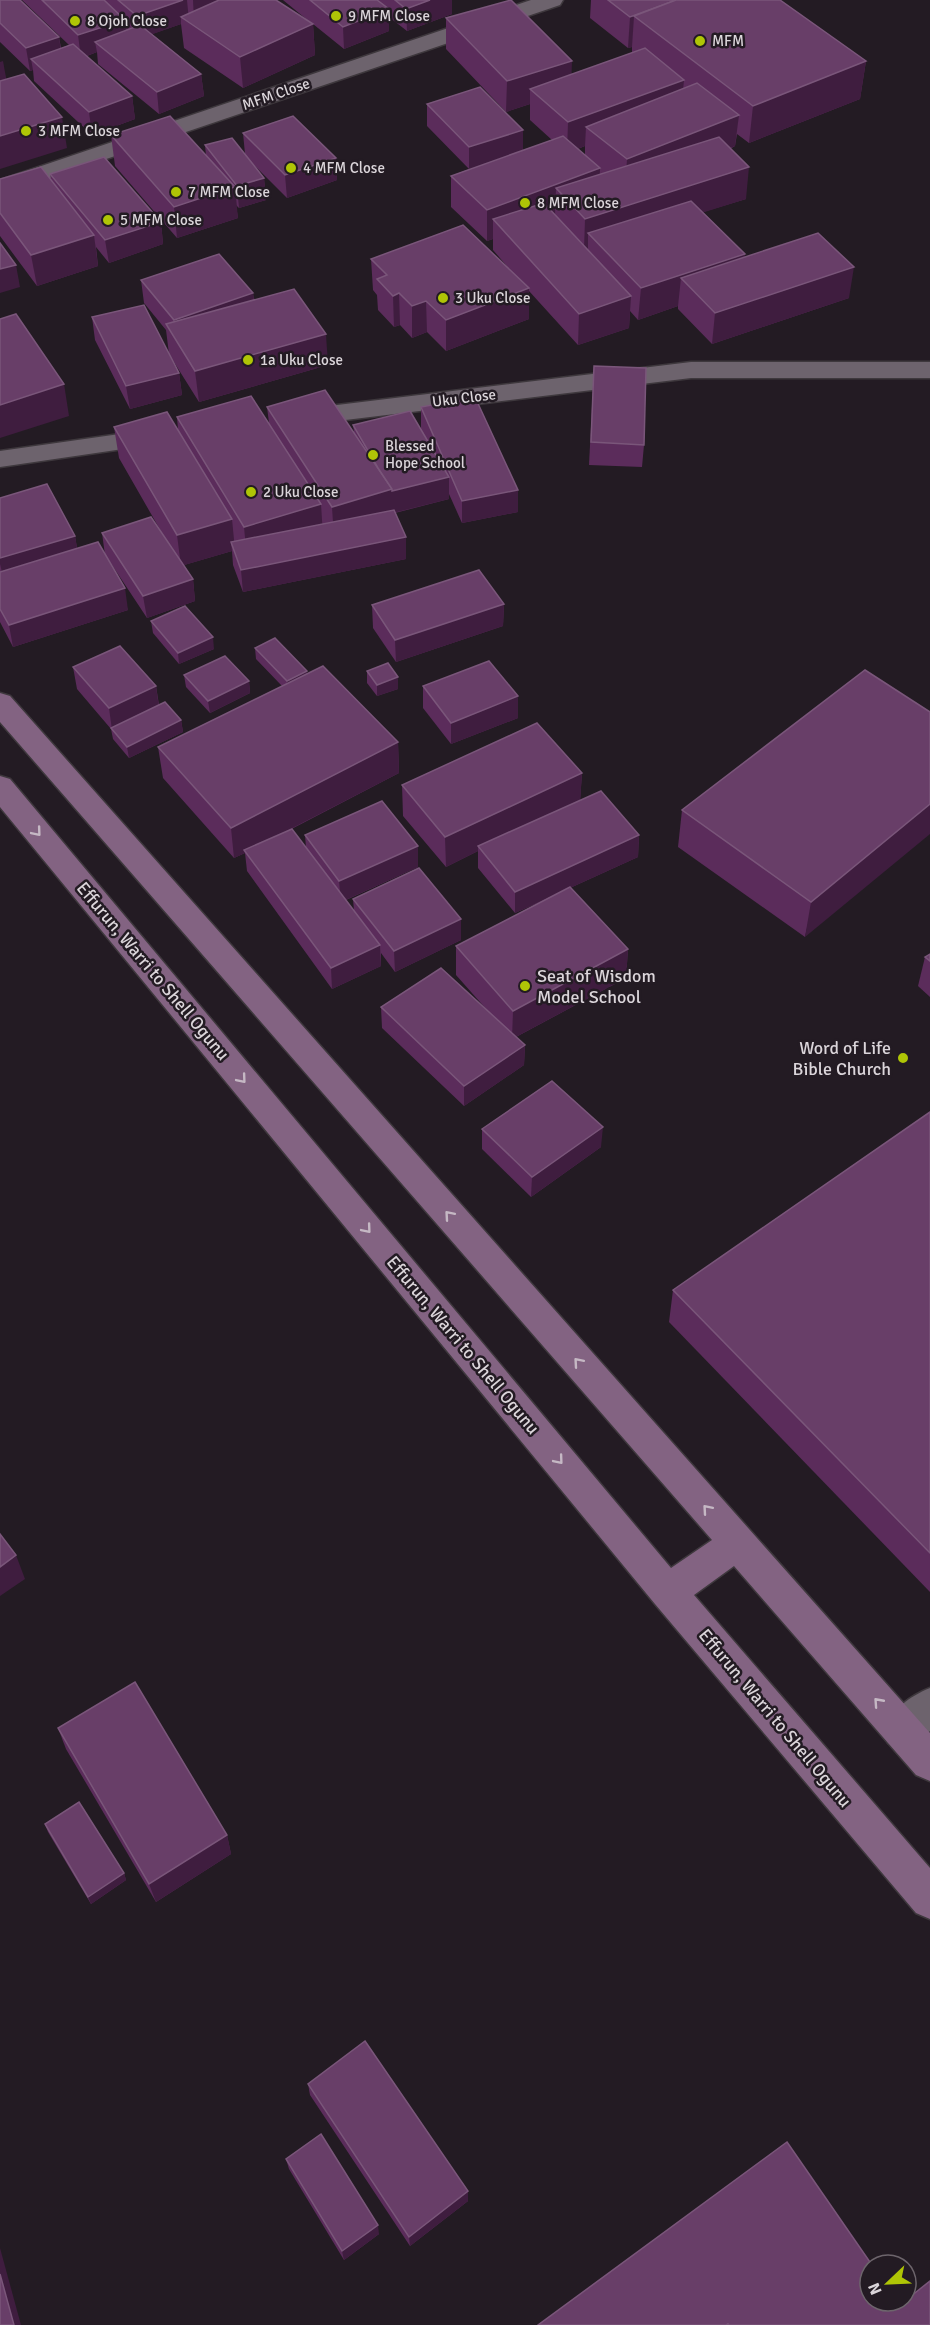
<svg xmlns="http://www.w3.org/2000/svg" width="930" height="2325" font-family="Signika,sans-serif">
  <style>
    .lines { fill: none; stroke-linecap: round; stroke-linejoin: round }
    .street-casing { stroke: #3e383d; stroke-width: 3 }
    .secondary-casing { stroke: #3e383d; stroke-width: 3 }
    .street { fill: #6d636d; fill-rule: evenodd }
    .secondary { fill: #836382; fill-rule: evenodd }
    .wall { fill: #5b2c5b; fill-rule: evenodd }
    .shaded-wall { fill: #3f1d3f }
    .building { fill: #683e68; stroke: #7a567a; stroke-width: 1.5 }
    .oneway { stroke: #c5b8c4 }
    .poi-dot { fill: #afc506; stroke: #231b23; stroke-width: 2 }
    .labels { text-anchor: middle; stroke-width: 5; stroke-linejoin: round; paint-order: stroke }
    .far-poi-label { font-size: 15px; fill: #dbd5da; stroke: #231b23; text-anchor: start }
    .far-street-label { font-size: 15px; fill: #dbd5da; stroke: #231b23 }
    .street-label { font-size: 18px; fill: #dbd5da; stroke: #231b23 }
    .poi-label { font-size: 18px; fill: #dbd5da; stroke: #231b23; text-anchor: start }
  </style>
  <rect width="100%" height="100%" fill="#231b23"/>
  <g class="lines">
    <defs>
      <g id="street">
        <polygon points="531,0 563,0 560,5 0,195 0,180"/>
        <polygon points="691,362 930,362 930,378 691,378 296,426 287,424 283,418 287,412 296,410"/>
        <polygon points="162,428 171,430 175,436 171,442 0,467 0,451"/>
        <path d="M 930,1688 L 930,1731 L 916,1743 L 902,1749 L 888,1743 L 883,1730 C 891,1710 910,1696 930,1688 Z"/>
      </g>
      <polygon id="secondary" points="0,693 10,696 930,1733 930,1781 916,1775 734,1566 694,1595 930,1868 930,1919 916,1913 655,1604 0,807 0,776 10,779 671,1568 712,1540 0,722"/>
    </defs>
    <use href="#street" class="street-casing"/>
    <use href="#secondary" class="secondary-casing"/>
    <use href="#street" class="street"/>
    <use href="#secondary" class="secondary"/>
  </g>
  <g class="wall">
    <polygon points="0,0 59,37 61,48 69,45 22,0 276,0 311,23 283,0 452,0 452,14 407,31 389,17 389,31 344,49 313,24 315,55 243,88 184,48 181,24 152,34 201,74 204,96 159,114 98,64 97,52 87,56 132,96 135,119 92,135 34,81 33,70 30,71 0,42"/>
    <path d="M 591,0 L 780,0 L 866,61 L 860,99 L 749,143 L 737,134 L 735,146 L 730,149 L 746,199 L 703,212 L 745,254 L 744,257 L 849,298 L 712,344 L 678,309 L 678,306 L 638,320 L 630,311 L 629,328 L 578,345 L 529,291 L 529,319 L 446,351 L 427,332 L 412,338 L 400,325 L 394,327 L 378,310 L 377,295 L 373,290 L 371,259 L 512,272 L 493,250 L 493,239 L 487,241 L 451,207 L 451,176 L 469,169 L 427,126 L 427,104 L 523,130 L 523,150 L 552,140 L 530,120 L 530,104 L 506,112 L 446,49 L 446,18 L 572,74 L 632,53 L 632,47 L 628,48 L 590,18 ZM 585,146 L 585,155 L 578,149 Z"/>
    <polygon points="243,133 336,158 337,180 287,198 253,164 264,178 266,200 239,208 236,205 238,218 177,238 115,166 111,135 206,156 205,145 245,154"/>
    <polygon points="50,174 161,222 163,244 109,263 96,247 98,266 37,286 0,236 0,179 51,179"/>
    <polygon points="141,280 253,293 254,300 328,365 199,402 172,359 179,373 182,395 130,409 95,340 92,317 169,354 166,330 144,303"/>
    <polygon points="594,366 644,445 642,467 589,465"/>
    <polygon points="267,407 354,432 353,425 421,429 421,407 518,512 462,523 449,494 449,499 395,513 406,559 243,592 233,565 232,551 184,565 193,579 195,601 147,618 108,559 128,610 13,647 0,622 0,498 75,536 77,548 105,555 102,533 162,533 119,458 114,427 178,430 177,417 269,423"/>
    <polygon points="504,604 503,626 396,662 373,628 372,605"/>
    <polygon points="151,621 214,649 179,664 153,633"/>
    <polygon points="255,648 307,674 398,742 399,773 280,835 306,848 305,835 418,867 346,900 354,911 353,899 461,940 395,972 381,953 381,966 332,989 247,871 245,853 234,858 163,778 158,747 282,686 256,659"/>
    <polygon points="73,667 156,686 159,705 181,720 183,732 129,758 113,739 111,729 77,689"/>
    <polygon points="865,670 805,937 678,847 682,810"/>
    <polygon points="367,671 398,689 377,696 367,683"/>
    <polygon points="184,675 249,681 250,693 210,713 186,687"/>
    <polygon points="423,686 518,718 451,744 423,708"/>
    <polygon points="582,773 580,801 639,835 638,857 570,888 628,949 626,978 516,1037 525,1045 524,1065 464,1106 382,1028 381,1007 487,1010 456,975 456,946 549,898 515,913 478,868 478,851 446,867 403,816 402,785"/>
    <polygon points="930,954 930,997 918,986 925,957"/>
    <polygon points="930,1112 930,1592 669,1322 673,1290"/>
    <polygon points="482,1129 601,1147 531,1197 482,1149"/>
    <polygon points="58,1728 227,1835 231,1854 156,1902 66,1749"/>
    <polygon points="45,1824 124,1873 126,1880 91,1904 48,1832"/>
    <polygon points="308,2084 468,2201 410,2246 310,2095"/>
    <polygon points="286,2159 379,2234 344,2260 289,2169"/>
  </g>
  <g class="shaded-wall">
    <polygon points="183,0 187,0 189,21 181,17 181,24 139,39 137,16"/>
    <polygon points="193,0 234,0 194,20"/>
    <polygon points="430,0 452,0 452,14 407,31 406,9"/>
    <polygon points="389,9 389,31 344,49 343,27"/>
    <polygon points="634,16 632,47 628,48 630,17"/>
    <polygon points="125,20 127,42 95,42 97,52 81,58 78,35"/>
    <polygon points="313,24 315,55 243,88 240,57"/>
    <polygon points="59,37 62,60 31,59 33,70 30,71 26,48"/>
    <polygon points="3,61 7,83 0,86 0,62"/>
    <polygon points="572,61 571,92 530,89 530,104 506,112 507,81"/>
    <polygon points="866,61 860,99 749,143 753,106"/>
    <polygon points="201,74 204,96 159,114 157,92"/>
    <polygon points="684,80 681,111 586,127 585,146 567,153 568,122"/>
    <polygon points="132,96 135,119 92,135 89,112"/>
    <polygon points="739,115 735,146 625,191 627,159"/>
    <polygon points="62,117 67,148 0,169 0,136"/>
    <polygon points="523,130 523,153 469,170 469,147"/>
    <polygon points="336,158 337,180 287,198 285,175"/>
    <polygon points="749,167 746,199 600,245 588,233 588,249 584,250 585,219"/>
    <polygon points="600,168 599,200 556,188 555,216 493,219 493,239 487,241 487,210"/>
    <polygon points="264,178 266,200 239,208 237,186"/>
    <polygon points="235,187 238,218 177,238 174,207"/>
    <polygon points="161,222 163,244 109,263 105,240"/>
    <polygon points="94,235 98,266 37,286 31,255"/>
    <polygon points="745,254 741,285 681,278 678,306 638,320 641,288"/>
    <polygon points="16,265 20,287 0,293 0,269"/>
    <polygon points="854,267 849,298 712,344 715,313"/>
    <polygon points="529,288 529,319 446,351 446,320"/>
    <polygon points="253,293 255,316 176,341 174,320"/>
    <polygon points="399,293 400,325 394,327 393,296"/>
    <polygon points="631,296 629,328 578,345 579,314"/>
    <polygon points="426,301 427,332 412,338 412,306"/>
    <polygon points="326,334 328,365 199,402 195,371"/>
    <polygon points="179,373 182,395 130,409 126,386"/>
    <polygon points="64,384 69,416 0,438 0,405"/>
    <polygon points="449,477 449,499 393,513 334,538 332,507 392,489"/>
    <polygon points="518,490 518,512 462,523 462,501"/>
    <polygon points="321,504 323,535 247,558 244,527"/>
    <polygon points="232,519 235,550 231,542 232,551 181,566 177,535"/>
    <polygon points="75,536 79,559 4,581 0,564 0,558"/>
    <polygon points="406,537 406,559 243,592 241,570"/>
    <polygon points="193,579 195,601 147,618 143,596"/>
    <polygon points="125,588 128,610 13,647 9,625"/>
    <polygon points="504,604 503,626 396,662 395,640"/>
    <polygon points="213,637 214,649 179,664 178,653"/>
    <polygon points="307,671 307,682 288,692 287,681"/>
    <polygon points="398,677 398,689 377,696 377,685"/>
    <polygon points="249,681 250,693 210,713 208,701"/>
    <polygon points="156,686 159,708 112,730 109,708"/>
    <polygon points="518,696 518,718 451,744 451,723"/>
    <polygon points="181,720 183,732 129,758 127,747"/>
    <polygon points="398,742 399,773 246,852 244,850 245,853 234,858 231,828"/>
    <polygon points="582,773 580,803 478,846 478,851 446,867 445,837"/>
    <polygon points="930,804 930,834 805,937 811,902"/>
    <polygon points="639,835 638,857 515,913 515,892"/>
    <polygon points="418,846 418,867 341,902 339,881"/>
    <polygon points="461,919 461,940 395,972 394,951"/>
    <polygon points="380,945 381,966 332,989 331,968"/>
    <polygon points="628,949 626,978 512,1039 513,1011"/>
    <polygon points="525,1045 524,1065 464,1106 464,1086"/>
    <polygon points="603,1127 601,1147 531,1197 532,1177"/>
    <polygon points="16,1555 25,1579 0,1596 0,1567"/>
    <polygon points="227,1835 231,1854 156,1902 149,1884"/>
    <polygon points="124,1873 126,1880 91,1904 88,1897"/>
    <polygon points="468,2191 468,2201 410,2246 409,2237"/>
    <polygon points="378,2225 379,2234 344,2260 342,2251"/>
    <polygon points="0,2248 21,2325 14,2325 0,2274"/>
  </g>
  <g class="building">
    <polygon points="0,0 20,0 59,37 26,48 0,23"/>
    <polygon points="42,0 104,0 125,20 78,35"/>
    <polygon points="118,0 183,0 137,16"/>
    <polygon points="219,0 276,0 313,24 240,57 181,17"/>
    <polygon points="310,0 377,0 389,9 343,27"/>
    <polygon points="395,0 430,0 406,9"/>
    <polygon points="511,0 572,61 507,81 446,18"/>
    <polygon points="608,0 676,0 630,17"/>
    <polygon points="676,0 780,0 866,61 753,106 634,16"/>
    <polygon points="140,25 201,74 157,92 95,42"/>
    <polygon points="73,44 132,96 89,112 31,59"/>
    <polygon points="645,48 684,80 568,122 530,89"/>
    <polygon points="24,74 62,117 0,136 0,81"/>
    <polygon points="697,83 739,115 627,159 586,127"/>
    <polygon points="480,87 523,130 469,147 427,104"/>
    <polygon points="170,116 235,187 174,207 111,135"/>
    <polygon points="293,116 336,158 285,175 243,133"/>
    <polygon points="563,136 600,168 487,210 451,176"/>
    <polygon points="719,137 749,167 585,219 556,188"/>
    <polygon points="232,138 264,178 237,186 205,145"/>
    <polygon points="104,157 161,222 105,240 50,174"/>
    <polygon points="41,167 94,235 31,255 0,213 0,179"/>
    <polygon points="691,201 745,254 641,288 588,233"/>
    <polygon points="544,203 631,296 579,314 493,219"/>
    <polygon points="463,225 529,288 446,320 426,301 412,306 399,293 393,296 377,279 387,275 371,259"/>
    <polygon points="818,233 854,267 715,313 681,278"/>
    <polygon points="0,243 16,265 0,269"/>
    <polygon points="219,254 253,293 174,320 141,280"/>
    <polygon points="294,289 326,334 195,371 166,324"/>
    <polygon points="144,305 179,373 126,386 92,317"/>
    <polygon points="16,314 64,384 0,405 0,319"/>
    <polygon points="594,366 646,368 644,445 591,442"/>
    <polygon points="325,390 392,489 332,507 267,407"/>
    <polygon points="251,396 321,504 244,527 177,417"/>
    <polygon points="475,397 518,490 462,501 421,407"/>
    <polygon points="410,411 449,477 392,491 392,489 378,468 353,425"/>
    <polygon points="167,412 232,519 177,535 114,427"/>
    <polygon points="47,484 75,536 0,558 0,498"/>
    <polygon points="394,510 406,537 241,570 231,542"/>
    <polygon points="151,517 193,579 143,596 102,533"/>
    <polygon points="98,542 125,588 9,625 0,609 0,572"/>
    <polygon points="479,570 504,604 395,640 372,605"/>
    <polygon points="185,606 213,637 178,653 151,621"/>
    <polygon points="275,638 307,671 287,681 255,648"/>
    <polygon points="120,646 156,686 109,708 73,667"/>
    <polygon points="225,656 249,681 208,701 184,675"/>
    <polygon points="489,661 518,696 451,723 423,686"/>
    <polygon points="388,663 398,677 377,685 367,671"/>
    <polygon points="323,666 398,742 231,828 158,747"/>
    <polygon points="865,670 930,712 930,804 811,902 682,810"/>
    <polygon points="165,702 181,720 127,747 111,728"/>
    <polygon points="537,723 582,773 445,837 402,785"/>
    <polygon points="601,791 639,835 515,892 478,846"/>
    <polygon points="382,801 418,846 339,881 305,835"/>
    <polygon points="292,829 380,945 331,968 244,850"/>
    <polygon points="419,868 461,919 394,951 353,899"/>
    <polygon points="570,887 628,949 513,1011 456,946"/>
    <polygon points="930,954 930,961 925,957"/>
    <polygon points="441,968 525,1045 464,1086 381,1007"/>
    <polygon points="552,1081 603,1127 532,1177 482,1129"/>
    <polygon points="930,1112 930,1553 673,1290"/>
    <polygon points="0,1534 16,1555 0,1567"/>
    <polygon points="135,1682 227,1835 149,1884 58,1728"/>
    <polygon points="79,1802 124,1873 88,1897 45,1824"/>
    <polygon points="365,2041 468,2191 409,2237 308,2084"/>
    <polygon points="321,2134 378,2225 342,2251 286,2159"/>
    <polygon points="787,2142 872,2265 870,2265 870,2301 897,2301 899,2305 904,2301 906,2301 906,2300 930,2281 930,2325 729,2325 728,2324 726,2325 538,2325"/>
    <polygon points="0,2274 14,2325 0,2325"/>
  </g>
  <defs><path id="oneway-chevron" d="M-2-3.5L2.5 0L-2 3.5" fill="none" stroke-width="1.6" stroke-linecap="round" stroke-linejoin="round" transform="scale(1.5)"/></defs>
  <g class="oneway">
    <use href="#oneway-chevron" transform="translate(37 832) rotate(50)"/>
    <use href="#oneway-chevron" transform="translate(242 1079) rotate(50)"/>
    <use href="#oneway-chevron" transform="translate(449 1215) rotate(-131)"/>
    <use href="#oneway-chevron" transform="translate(367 1229) rotate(50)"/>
    <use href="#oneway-chevron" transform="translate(578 1362) rotate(-131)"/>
    <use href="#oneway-chevron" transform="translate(559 1460) rotate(50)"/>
    <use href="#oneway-chevron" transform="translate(707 1509) rotate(-131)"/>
    <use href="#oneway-chevron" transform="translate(878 1702) rotate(-132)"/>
  </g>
  <g class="poi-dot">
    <circle cx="336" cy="16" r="6"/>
    <circle cx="75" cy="21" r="6"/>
    <circle cx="700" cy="41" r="6"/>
    <circle cx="26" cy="131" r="6"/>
    <circle cx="291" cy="168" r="6"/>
    <circle cx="176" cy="192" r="6"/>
    <circle cx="525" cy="203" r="6"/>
    <circle cx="108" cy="220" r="6"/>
    <circle cx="443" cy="298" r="6"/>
    <circle cx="248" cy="360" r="6"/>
    <circle cx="373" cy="455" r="6"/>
    <circle cx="251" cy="492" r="6"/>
    <circle cx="525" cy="986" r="6"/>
    <circle cx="903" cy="1058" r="6"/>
  </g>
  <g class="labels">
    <g class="far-poi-label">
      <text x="348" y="21">9 MFM Close</text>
      <text x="87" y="26">8 Ojoh Close</text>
      <text x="712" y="46">MFM</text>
      <text x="38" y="136">3 MFM Close</text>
      <text x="303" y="173">4 MFM Close</text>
      <text x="188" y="197">7 MFM Close</text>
      <text x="537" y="208">8 MFM Close</text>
      <text x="120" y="225">5 MFM Close</text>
      <text x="455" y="303">3 Uku Close</text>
      <text x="260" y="365">1a Uku Close</text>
      <text x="385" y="451">Blessed<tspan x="385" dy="17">Hope School</tspan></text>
      <text x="263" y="497">2 Uku Close</text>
    </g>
    <g class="far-street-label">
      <text transform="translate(276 94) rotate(-19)" y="5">MFM Close</text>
      <text transform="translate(464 398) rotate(-7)" y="5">Uku Close</text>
    </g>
    <g class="street-label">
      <text transform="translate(153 971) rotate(50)" y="6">Effurun, Warri to Shell Ogunu</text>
      <text transform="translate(463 1345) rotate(50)" y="6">Effurun, Warri to Shell Ogunu</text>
      <text transform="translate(775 1718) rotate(50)" y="6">Effurun, Warri to Shell Ogunu</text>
    </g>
    <g class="poi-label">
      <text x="537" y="982">Seat of Wisdom<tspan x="537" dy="21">Model School</tspan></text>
      <text x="891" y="1054" text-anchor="end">Word of Life<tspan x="891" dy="21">Bible Church</tspan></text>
    </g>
  </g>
  <g transform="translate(888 2283) rotate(247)"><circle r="28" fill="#231b23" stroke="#6d656c" stroke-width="1.5"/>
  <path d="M0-4.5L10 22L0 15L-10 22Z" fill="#afc506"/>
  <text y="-9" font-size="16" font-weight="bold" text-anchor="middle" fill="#dbd5da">N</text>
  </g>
</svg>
